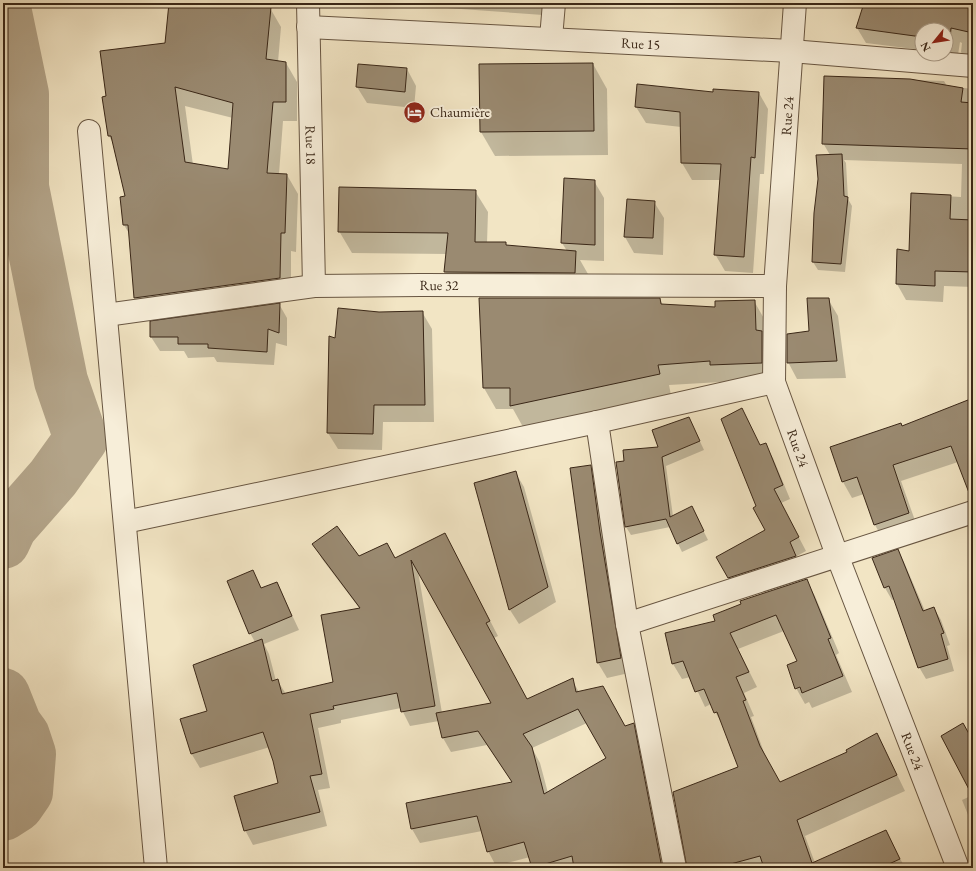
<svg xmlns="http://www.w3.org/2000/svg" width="976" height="871" font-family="'EB Garamond',serif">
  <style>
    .shadow { fill: #0003; fill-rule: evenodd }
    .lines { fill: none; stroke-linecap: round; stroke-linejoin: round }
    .river { stroke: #b3a489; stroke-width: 54 }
    .building { fill: #9a8a71; stroke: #3a2717; fill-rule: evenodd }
    .minor-casing { stroke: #685642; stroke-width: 24 }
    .minor { stroke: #f7eed9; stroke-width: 22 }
    .labels { text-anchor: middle; stroke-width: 4; stroke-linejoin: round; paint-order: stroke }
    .street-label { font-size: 14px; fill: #3a2717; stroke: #f7eed9 }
    .poi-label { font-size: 14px; fill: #3a2717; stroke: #f7eed9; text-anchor: start }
  </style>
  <rect width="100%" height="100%" fill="#f2e5c4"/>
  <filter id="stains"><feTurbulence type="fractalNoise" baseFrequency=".005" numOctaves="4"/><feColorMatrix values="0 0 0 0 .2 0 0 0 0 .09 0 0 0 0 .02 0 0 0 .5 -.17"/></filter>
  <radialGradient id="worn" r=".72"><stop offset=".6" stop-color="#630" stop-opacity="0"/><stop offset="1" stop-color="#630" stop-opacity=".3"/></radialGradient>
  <g class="shadow">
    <path d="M 170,3 L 226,3 L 270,8 L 281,27 L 278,62 L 286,63 L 297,82 L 297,121 L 283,121 L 279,174 L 287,175 L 298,194 L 296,252 L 291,251 L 291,297 L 146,317 L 135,298 L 130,235 L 124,225 L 126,197 L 114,145 L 109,136 L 107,97 L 165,44 ZM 185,106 L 233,118 L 229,170 L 193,165 Z"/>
    <polygon points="377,3 544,3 543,15"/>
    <polygon points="865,3 973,3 973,68 970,67 961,52 962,43 960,42 958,55 946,54 946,30 922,30 922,50 866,43 857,28"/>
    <polygon points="593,64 607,89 608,155 495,156 481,132"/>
    <polygon points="407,69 416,86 414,108 367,103 357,87"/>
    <polygon points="825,77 944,81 947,86 973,89 973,287 944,286 943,302 906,300 897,284 910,252 912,194 961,197 962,164 844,160 846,163 848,199 852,206 845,272 818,270 813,262 830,155 823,143"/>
    <polygon points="714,93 759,93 768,109 764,174 760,174 753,273 725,271 715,254 721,180 692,180 682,163 681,127 646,123 636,107"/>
    <polygon points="565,180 594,181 604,198 604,261 580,260 588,274 587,294 458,293 445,272 447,254 352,253 339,231 475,191 488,212 487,243 505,243 507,247 567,251 562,243"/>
    <polygon points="654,202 664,218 663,255 634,253 625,237"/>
    <polygon points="480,299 660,299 663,305 717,308 754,301 766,322 773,384 723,385 721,382 669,385 671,395 523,427 513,409 496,409 484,388"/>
    <polygon points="828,299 838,316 846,378 797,379 788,362 810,332"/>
    <polygon points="279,304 287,318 287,346 276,343 274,365 217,362 214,357 188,358 184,351 160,351 151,337"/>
    <polygon points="422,312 432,329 434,422 383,422 382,450 338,449 328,433 336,339 379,313"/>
    <polygon points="973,400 973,498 958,462 901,481 918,529 884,541 875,525 864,494 852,498 843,482 831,448 902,427"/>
    <polygon points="689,418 704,450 666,466 673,516 696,516 708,540 682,552 670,527 631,535 626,527 625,461 659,448"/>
    <polygon points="765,444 773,458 790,499 781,503 806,551 797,556 803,570 736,592 728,578 767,531 757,507 761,446"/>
    <polygon points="590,466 599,482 629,673 607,678 598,663 571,469"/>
    <polygon points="515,472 524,487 556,602 519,624 510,610 475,483"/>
    <path d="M 445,534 L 498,636 L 494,638 L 527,700 L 572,680 L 579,692 L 625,727 L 633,724 L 641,739 L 667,868 L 533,868 L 530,857 L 496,866 L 488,851 L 482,831 L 420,843 L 412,829 L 407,803 L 513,783 L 487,745 L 451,752 L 443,738 L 439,721 L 410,726 L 401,708 L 341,720 L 341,723 L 318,728 L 330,788 L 318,790 L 327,826 L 253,845 L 245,830 L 279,783 L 270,747 L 200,768 L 191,753 L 208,711 L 255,642 L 250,633 L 253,572 L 262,589 L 277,583 L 299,630 L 264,644 L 269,654 L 276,681 L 277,680 L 286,694 L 334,683 L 360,609 L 322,559 L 314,544 L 359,558 L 395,559 ZM 418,571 L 492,704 L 442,713 ZM 587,723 L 608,759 L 548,793 L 540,763 L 532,748 Z"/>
    <polygon points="898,551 904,562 925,611 934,608 941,620 950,645 947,646 954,671 926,679 919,667 894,599 892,600 885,588 873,558"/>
    <polygon points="806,580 815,596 839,653 836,655 852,692 812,708 809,702 805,704 796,688 798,662 784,631 738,649 757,687 744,693 754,716 751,717 768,763 780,784 885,750 905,791 805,836 815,863 886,831 905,868 688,868 739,767 724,728 711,704 705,707 691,677 682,679 673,664 666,634 716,622"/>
    <polygon points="973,795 973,827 962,800"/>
  </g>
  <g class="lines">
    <g class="river">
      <polyline points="3,3 22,94 22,187 61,381 81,439 53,478 10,527 3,542"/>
      <polyline points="3,695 15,725 23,736 29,754 26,792 17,805 3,814"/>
    </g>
  </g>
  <g class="building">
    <path d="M 169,3 L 235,3 L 271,7 L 266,59 L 286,62 L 286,102 L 273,102 L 267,173 L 287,174 L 285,233 L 281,233 L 280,278 L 134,298 L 128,225 L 123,225 L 120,197 L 125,196 L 111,136 L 108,136 L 102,97 L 106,96 L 100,51 L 165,43 ZM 175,87 L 233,103 L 228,169 L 185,162 Z"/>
    <polygon points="864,3 973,3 973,33 951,28 950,40 946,40 946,30 922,30 922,37 856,28"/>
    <polygon points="593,63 594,131 480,132 479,64"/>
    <polygon points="358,64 407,68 405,92 356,87"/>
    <polygon points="824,76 910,79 963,88 961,102 973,103 973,149 822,144"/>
    <polygon points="637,84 713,92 713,89 759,92 755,158 751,157 744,257 714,255 721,164 681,163 680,112 635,107"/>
    <polygon points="842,154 844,196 848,197 841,264 812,262 814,213 818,179 816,155"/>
    <polygon points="564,178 595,180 595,245 561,243"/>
    <polygon points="339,187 476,190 475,242 506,242 506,245 576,251 575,273 444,272 448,233 338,232"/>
    <polygon points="911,193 951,195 950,219 973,220 973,272 935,271 935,286 896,284 897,249 909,251"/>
    <polygon points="627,199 655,201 653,238 624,237"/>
    <polygon points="479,298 660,298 661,304 715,307 715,301 755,300 756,330 762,331 762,363 710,365 710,361 658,365 660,374 510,406 510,388 483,388"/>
    <polygon points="807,298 829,298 837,361 787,363 787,334 809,331"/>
    <polygon points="280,303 279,333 268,329 267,352 208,348 208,344 178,344 178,337 150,337 150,321"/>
    <polygon points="338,308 379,312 423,311 425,405 374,405 373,434 327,433 329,336 335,338"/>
    <polygon points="973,398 973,497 971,498 951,446 893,465 909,513 874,525 857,477 842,482 830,447 901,423 902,426"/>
    <polygon points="742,408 760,445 766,443 783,485 774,489 799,537 790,542 796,556 728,578 716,557 765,530 753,508 756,506 721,419"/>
    <polygon points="689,417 700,441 662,457 670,517 692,506 704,531 677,544 666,519 625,527 616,462 624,461 623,450 658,447 652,430"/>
    <polygon points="591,465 600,532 621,658 597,663 570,468"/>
    <polygon points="516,471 548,587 509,610 474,483"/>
    <path d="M 337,526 L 359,556 L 387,543 L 395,558 L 445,533 L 490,621 L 486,623 L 527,699 L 573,678 L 576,692 L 603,686 L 625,726 L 634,723 L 662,868 L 574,868 L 572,856 L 532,868 L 524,842 L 487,852 L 477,816 L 411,829 L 406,803 L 512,782 L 478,731 L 442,738 L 436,713 L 491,703 L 411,560 L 435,706 L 401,712 L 397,693 L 333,706 L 334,709 L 310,714 L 322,774 L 310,776 L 320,812 L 244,831 L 234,796 L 278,783 L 273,761 L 263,732 L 191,754 L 180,719 L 207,711 L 193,665 L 262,639 L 272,681 L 278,679 L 282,694 L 333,682 L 321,615 L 360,608 L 312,544 ZM 578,709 L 606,758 L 544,794 L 532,747 L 523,734 Z"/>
    <polygon points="898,549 923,611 934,607 944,633 941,634 948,659 918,668 889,586 884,588 872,558"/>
    <polygon points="253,570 261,588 277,582 292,616 249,634 227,581"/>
    <polygon points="807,579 831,638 828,639 843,676 802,693 800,687 795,689 787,665 797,661 776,615 730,633 749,672 736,677 746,700 743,701 760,746 780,782 847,752 846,750 877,733 897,775 797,820 812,863 886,830 900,859 880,868 764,868 760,856 716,868 687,868 673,792 738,767 717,712 714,713 704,689 695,692 683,661 672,664 665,633 715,621 713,615 741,604 740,601"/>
    <polygon points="963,723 973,741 973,797 941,736"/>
  </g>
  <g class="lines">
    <defs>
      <g id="minor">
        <path id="s1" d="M 308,3 L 314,286"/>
        <path id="s2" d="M 795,3 L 775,286 L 774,382 L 837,555 L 958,868"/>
        <path id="s3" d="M 308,27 L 791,51 L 973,66"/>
        <polyline points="551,38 554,3"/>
        <polyline points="89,131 156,868"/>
        <path id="s4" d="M 106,315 L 314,286 L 421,285 L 775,286"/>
        <polyline points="597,422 627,624 675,868"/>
        <polyline points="125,522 597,422 774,382"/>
        <polyline points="627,624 973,512"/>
      </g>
    </defs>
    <use href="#minor" class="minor-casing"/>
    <use href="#minor" class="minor"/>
  </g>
  <defs>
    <symbol id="hotel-disc" viewBox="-11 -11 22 22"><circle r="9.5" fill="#8f2418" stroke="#f7eed9"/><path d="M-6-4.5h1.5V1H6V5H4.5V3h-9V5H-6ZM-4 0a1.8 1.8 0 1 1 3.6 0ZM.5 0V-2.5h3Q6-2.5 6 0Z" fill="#fff"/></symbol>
  </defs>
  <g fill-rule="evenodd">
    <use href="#hotel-disc" x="402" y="100" width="25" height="25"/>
  </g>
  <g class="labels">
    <g class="street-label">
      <text dy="5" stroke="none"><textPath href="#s3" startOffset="333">Rue 15</textPath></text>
      <text transform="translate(787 116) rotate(-86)" y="5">Rue 24</text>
      <text dy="5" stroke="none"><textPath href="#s1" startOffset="142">Rue 18</textPath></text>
      <text dy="5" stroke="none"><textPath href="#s4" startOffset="335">Rue 32</textPath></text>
      <text dy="5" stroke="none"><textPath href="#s2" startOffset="450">Rue 24</textPath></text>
      <text dy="5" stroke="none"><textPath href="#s2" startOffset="774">Rue 24</textPath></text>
    </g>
    <g class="poi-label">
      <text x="430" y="117">Chaumière</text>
    </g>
  </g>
  <rect width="976" height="871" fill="none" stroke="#f2e5c4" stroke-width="16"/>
  <rect x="4" y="4" width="968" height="863" fill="none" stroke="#3a2717" stroke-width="2"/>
  <rect x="8" y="8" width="960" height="855" fill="none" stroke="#3a2717"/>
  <g transform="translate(934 42) rotate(240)"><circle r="19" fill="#f7eed9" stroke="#ab9e8b"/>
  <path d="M0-3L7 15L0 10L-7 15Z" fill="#8f2418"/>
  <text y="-6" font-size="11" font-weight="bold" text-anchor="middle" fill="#3a2717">N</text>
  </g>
  <rect width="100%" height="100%" filter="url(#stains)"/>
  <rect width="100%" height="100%" fill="url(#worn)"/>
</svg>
